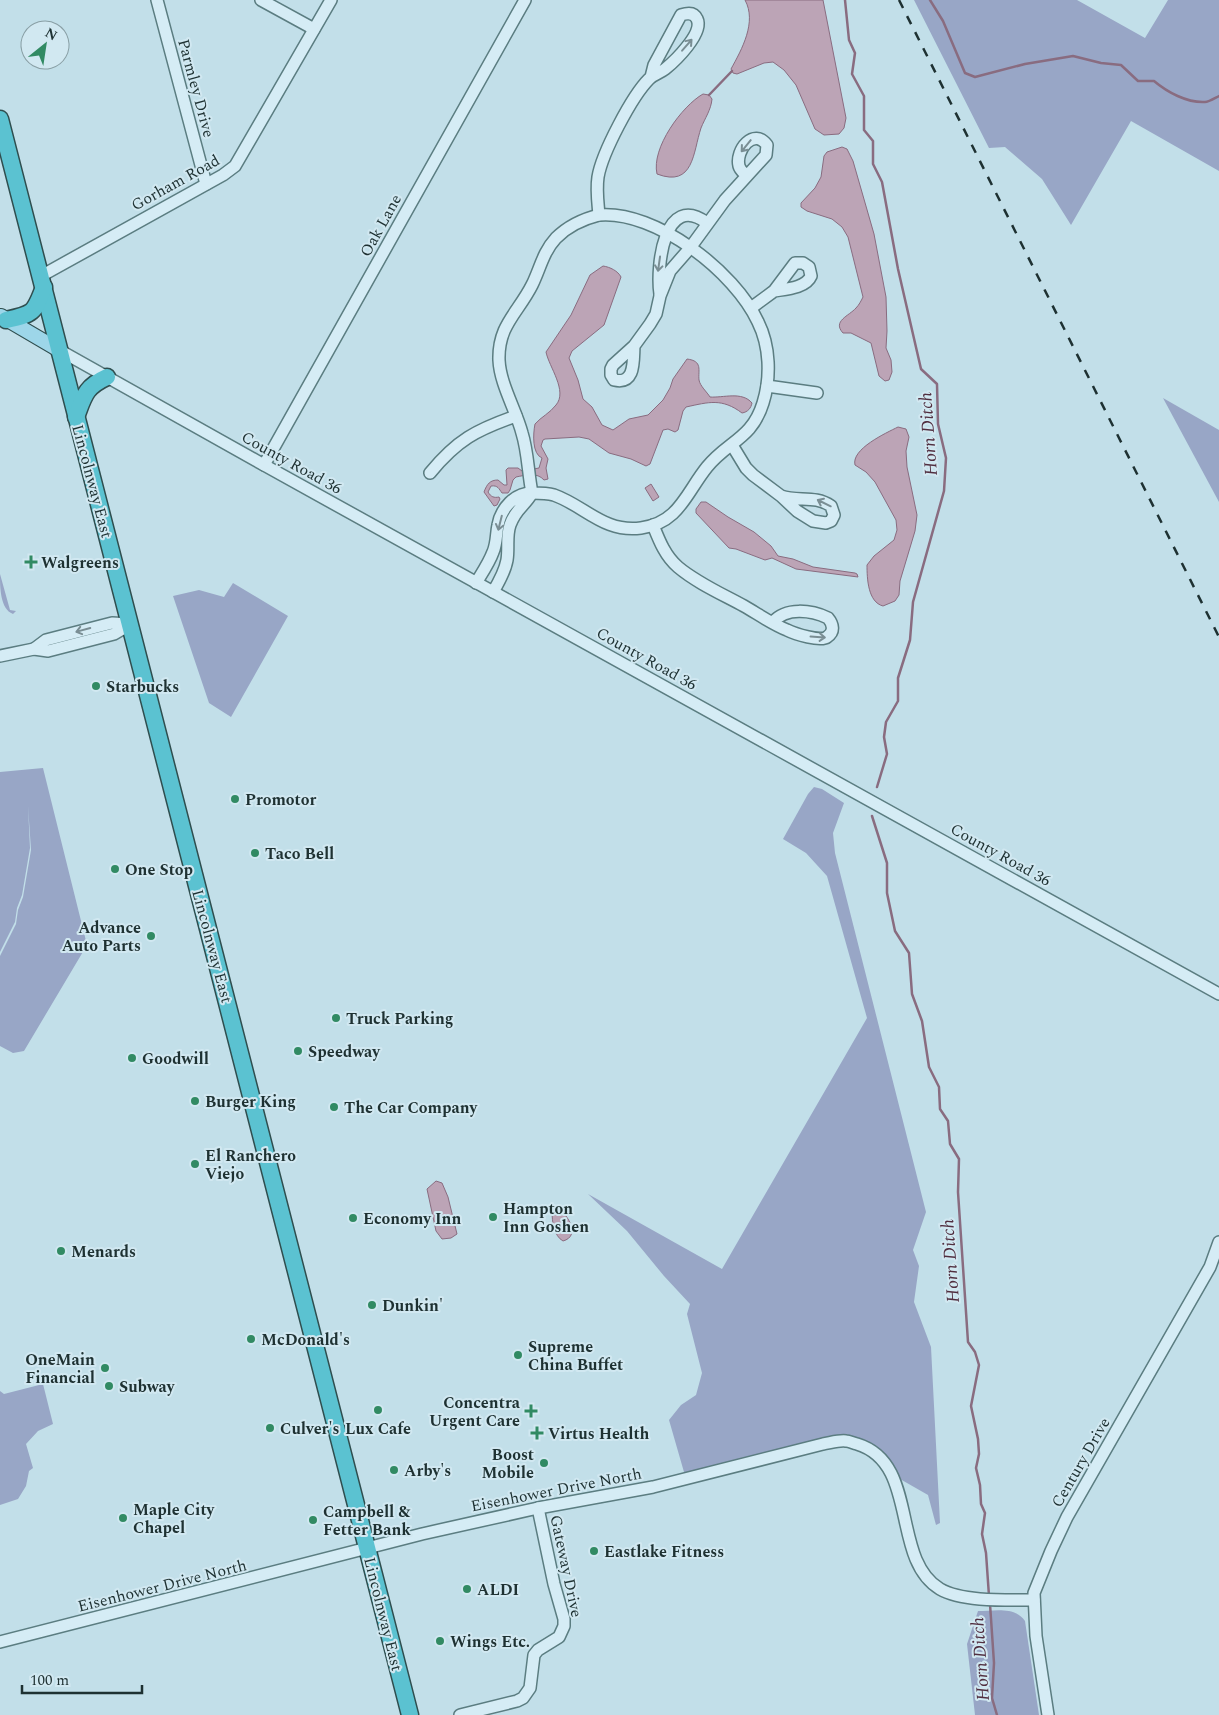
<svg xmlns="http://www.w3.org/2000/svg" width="1219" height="1715" font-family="Spectral,serif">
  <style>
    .green { fill: #98a6c6 }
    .water { fill: #bca4b6; stroke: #896c80 }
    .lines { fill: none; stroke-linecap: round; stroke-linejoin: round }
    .stream { stroke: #896c80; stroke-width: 2.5 }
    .minor-casing { stroke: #5b7d81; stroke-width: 14 }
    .major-casing { stroke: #2f4e4f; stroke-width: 16 }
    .highway-casing { stroke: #2f4e4f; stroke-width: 19 }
    .minor { stroke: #d5ecf5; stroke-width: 11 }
    .major { stroke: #9dd6e9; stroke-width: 14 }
    .highway { stroke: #5bc2d1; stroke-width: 16 }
    .rail { stroke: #1e3132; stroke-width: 2.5; stroke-dasharray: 9 9; stroke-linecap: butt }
    .oneway { stroke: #7a8e94 }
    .poi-dot { fill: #318a63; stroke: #d1e8f1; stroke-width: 2 }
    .labels { text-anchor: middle; stroke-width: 4; stroke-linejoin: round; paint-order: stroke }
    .street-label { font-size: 16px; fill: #1e3132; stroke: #d1e8f1 }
    .poi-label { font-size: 16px; font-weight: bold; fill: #1e3132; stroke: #d1e8f1; text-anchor: start }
    .water-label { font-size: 18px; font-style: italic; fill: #512f40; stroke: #d1e8f1 }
  </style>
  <rect width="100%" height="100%" fill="#c2dfe9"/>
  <g class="green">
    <polygon points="914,0 1077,0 1145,38 1168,0 1219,0 1219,171 1131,121 1071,225 1042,179 1005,147 989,148"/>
    <polygon points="1163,398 1219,430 1219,502"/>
    <path d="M 0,574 L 10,610 L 16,611 L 13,614 C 0,609 0,587 0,574 Z"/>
    <polygon points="233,583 288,616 231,717 209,703 173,596 199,590 224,597"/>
    <polygon points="43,768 87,945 24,1051 13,1053 0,1046 0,956 16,924 18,910 23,897 31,850 28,806 30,848 22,895 17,908 15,922 0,952 0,772"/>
    <polygon points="814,787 822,789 844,803 833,833 835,853 926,1212 913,1250 919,1266 914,1302 931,1347 940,1523 936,1525 928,1495 893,1475 881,1457 846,1441 686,1479 669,1420 681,1405 696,1395 702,1373 687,1314 690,1304 664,1276 627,1231 588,1194 722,1269 867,1018 827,876 806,853 783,839 808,794"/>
    <polygon points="43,1384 53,1424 38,1431 26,1444 33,1468 29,1471 26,1486 18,1499 0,1505 0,1391 4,1394"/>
    <path d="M 978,1611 C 994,1611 1015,1606 1025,1621 L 1039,1715 L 975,1715 L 967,1644 Z"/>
  </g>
  <g class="water">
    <path d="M 745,0 L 823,0 L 846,118 L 844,128 L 839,134 L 824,135 L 815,129 L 796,85 L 784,70 L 773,62 L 764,63 L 737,74 L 733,73 L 731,69 C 742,49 757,22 745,0 Z"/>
    <path d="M 703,94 L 709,95 L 712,99 C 711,110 705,118 701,128 C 693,152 694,188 657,174 C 651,148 682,106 703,94 Z"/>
    <path d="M 842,147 L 847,149 L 853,161 L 874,234 L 886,297 L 887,331 L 886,348 L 891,360 L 892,372 L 889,380 L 885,381 L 879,376 L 871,343 L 851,333 L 843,333 C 832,321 849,316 856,308 C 859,305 861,301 863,297 L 848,237 L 842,227 L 832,219 L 807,211 L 801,207 L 801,203 L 815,188 L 821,177 L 824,156 L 827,152 Z"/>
    <path d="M 603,266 C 610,267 618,271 621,277 L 604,325 L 572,351 L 569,358 L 578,380 L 583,399 L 592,407 L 602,425 L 613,430 L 629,419 L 648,415 L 663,400 L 670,388 L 673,379 L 687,359 C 703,361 698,370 699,380 C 700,386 707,392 710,397 C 723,398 742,391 752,403 C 751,408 748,412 742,413 C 722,398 709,402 686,407 L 683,411 L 678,430 L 675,432 L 668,429 L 663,430 L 650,464 L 646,466 L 631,459 L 609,453 L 589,439 L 579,437 L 545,439 L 543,440 L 541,446 L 548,459 L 546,468 L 548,479 L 544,480 C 537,472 526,475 516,477 L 513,480 L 510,490 L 508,493 L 502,493 C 499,489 498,485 491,486 L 488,492 C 491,497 494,498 499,497 L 500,499 L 497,505 L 494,506 L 484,492 C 487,484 490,480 498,480 L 504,485 L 507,485 L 506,470 L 508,468 L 518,468 L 522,471 L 539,468 L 542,458 C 532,454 533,434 535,424 C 541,417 550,413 556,405 C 568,391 549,367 546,352 L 571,315 L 590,275 Z"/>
    <path d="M 898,427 L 906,429 L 909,437 L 906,451 L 907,467 L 917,515 L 915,531 L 900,581 L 899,595 L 895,601 L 883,606 C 868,602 867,579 867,565 L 874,556 L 894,540 L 897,530 L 896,520 L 875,482 L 866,472 L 855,465 C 851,449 886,433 898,427 Z"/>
    <polygon points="651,484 659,497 653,501 645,488"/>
    <polygon points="701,502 706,502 728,517 754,532 771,546 778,556 793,559 813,567 855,573 857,574 858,577 796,569 772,558 765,560 736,549 729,548 696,513 696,509"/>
    <polygon points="436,1181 442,1183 448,1197 457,1234 451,1238 442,1239 436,1231 427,1189"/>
    <path d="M 558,1208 C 568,1215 581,1236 563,1241 C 554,1236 552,1222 552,1211 Z"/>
  </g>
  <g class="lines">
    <g class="stream">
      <polyline points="845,0 849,40 855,53 852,74 864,96 864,130 873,141 873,164 882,182 898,269 921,369 937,384 938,424 946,458 944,491 913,602 910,640 898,678 898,701 886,722 884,737 887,754 877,787"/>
      <path d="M 930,0 L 943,21 L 965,73 L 975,77 L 1025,64 L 1073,56 L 1101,63 L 1121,65 L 1138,81 L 1154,81 C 1167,92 1187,103 1205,102 C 1209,102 1215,98 1219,96"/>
      <polyline points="709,95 732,71"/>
      <polyline points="872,816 887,863 887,893 895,931 909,953 912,994 922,1021 929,1067 939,1087 940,1109 948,1121 950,1144 959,1159 958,1192 968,1342 975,1352 979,1365 971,1406 978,1439 979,1454 976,1468 980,1485 981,1504 985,1513 982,1534 986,1553 989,1596"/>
      <polyline points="990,1604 994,1663 992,1698 997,1715"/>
    </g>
    <defs>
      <g id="minor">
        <polyline points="157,0 206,184"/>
        <polyline points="261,0 314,29"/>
        <path d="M 599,215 C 656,210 735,272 758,322 C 770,346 771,377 763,403 C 752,439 728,441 707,467 C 686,493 679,523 641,528 C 604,533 585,506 554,495 C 547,493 540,493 532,493 C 528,473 528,452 522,433 C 516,410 500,384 499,360 C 498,325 518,313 532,285 C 540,269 543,252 556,238 C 568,226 583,219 599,215 Z"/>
        <path d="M 599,215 C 598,203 596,190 598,177 C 602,153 632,96 649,79 C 654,74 660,73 665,69 C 675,61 704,33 697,19 C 694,12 687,13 681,15 L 654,65 L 651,77"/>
        <polyline points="41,276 223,175 235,166 331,0"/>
        <path d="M 660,294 C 656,267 664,191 707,223"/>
        <path d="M 751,308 L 774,291 L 795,263 L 803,263 L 809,267 L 811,276 C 806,288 786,289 774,291"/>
        <path d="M 634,346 C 633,360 636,385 614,380 L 611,375 L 611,369 L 613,365 L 634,346 L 650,324 L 656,314 L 660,296 L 670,271 L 690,248 L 725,200 L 766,155 L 767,145 C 754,127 735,150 739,166 C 740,170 743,172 746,175"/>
        <polyline points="59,350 264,465 1219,994"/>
        <polyline points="767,386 817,393"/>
        <path d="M 732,445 L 746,468 L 753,475 L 781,496 L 797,511 L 813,521 L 826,523 L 831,521 L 834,515 L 831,506 C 815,495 798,502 781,496"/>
        <polyline points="264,465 525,0"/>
        <path d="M 430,473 C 457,440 476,430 516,416"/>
        <path d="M 653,525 C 659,540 665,556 678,567 C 697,583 722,594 744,606 C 758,614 772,624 787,630 C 795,634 821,642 827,637 C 835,632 833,624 828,618 C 811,610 786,607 773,622"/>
        <path d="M 476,583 C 482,573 489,563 493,552 C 497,543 496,534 498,525 C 501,508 515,493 532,493 C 525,506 516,508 510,525 C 506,536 509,548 507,560 C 505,571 499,582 493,592"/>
        <polyline points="34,649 46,640 112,623 130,624"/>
        <polyline points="0,656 34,649 48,651 114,634 131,624"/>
        <path d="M 0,1642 L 422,1534 L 538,1508 L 653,1487 L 823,1444 C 830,1443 839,1440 846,1441 C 849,1441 853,1443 857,1444 C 920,1463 890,1559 940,1589 C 962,1602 1008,1600 1034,1600"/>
        <polyline points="460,1715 517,1701 523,1698 530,1688 534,1655 538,1650 559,1637 564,1626 564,1619 554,1584 538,1508"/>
        <polyline points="1048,1715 1036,1636 1034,1593 1051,1551 1067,1517 1210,1267 1219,1242"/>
      </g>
      <polyline id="major" points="1,316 59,350"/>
      <g id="highway">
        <polyline points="0,119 410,1715"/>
        <path d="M 6,320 C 33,314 34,314 44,287"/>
        <path d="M 76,417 C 84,396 85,387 107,377"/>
      </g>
    </defs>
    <use href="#minor" class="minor-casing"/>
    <use href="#major" class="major-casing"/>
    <use href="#highway" class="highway-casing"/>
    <use href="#minor" class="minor"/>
    <use href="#major" class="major"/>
    <use href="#highway" class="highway"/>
    <polyline class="rail" points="899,0 1219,637"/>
  </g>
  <defs><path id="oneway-shaft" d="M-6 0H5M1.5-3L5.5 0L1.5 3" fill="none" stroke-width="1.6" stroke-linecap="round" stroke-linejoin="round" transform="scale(1.25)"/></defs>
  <g class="oneway">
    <use href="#oneway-shaft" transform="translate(687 45) rotate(-49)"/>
    <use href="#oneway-shaft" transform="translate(746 146) rotate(129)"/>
    <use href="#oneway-shaft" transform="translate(659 264) rotate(98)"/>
    <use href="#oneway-shaft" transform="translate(824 503) rotate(-154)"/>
    <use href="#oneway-shaft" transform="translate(500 523) rotate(104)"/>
    <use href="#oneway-shaft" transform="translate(83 630) rotate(165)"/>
    <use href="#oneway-shaft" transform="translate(818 637) rotate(4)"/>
  </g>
  <g class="poi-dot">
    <path d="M28.5 554.5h5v5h5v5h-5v5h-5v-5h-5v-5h5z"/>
    <circle cx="96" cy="686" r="5"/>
    <circle cx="235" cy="799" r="5"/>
    <circle cx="255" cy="853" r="5"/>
    <circle cx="115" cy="869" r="5"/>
    <circle cx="151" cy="936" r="5"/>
    <circle cx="336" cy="1018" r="5"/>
    <circle cx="298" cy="1051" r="5"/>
    <circle cx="132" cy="1058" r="5"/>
    <circle cx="195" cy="1101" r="5"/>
    <circle cx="334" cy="1107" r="5"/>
    <circle cx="195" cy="1164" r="5"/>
    <circle cx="493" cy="1217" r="5"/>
    <circle cx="353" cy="1218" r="5"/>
    <circle cx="61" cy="1251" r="5"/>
    <circle cx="372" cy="1305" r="5"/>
    <circle cx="251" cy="1339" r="5"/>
    <circle cx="518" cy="1355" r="5"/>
    <circle cx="105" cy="1368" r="5"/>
    <circle cx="109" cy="1386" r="5"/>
    <circle cx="378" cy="1410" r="5"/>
    <path d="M528.5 1403.5h5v5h5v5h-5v5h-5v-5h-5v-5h5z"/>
    <circle cx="270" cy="1428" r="5"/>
    <path d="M534.5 1425.5h5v5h5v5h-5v5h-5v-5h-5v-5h5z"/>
    <circle cx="544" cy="1463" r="5"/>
    <circle cx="394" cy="1470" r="5"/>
    <circle cx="123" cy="1518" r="5"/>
    <circle cx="313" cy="1520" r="5"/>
    <circle cx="594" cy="1551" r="5"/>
    <circle cx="467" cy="1589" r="5"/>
    <circle cx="440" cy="1641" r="5"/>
  </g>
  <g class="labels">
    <g class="street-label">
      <text transform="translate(197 88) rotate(75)" y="6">Parmley Drive</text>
      <text transform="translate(175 182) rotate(-29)" y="6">Gorham Road</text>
      <text transform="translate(380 225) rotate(-61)" y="6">Oak Lane</text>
      <text transform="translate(292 462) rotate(29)" y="6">County Road 36</text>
      <text transform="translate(93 481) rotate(75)" y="6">Lincolnway East</text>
      <text transform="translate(647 658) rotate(29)" y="6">County Road 36</text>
      <text transform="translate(1001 854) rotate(29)" y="6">County Road 36</text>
      <text transform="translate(213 946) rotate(75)" y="6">Lincolnway East</text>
      <text transform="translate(1080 1462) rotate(-60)" y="6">Century Drive</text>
      <text transform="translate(556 1489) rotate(-11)" y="6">Eisenhower Drive North</text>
      <text transform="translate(567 1566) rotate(78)" y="6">Gateway Drive</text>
      <text transform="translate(162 1585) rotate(-14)" y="6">Eisenhower Drive North</text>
      <text transform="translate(384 1614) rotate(76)" y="6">Lincolnway East</text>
    </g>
    <g class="poi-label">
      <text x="41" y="568">Walgreens</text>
      <text x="106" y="692">Starbucks</text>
      <text x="245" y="805">Promotor</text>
      <text x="265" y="859">Taco Bell</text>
      <text x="125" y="875">One Stop</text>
      <text x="141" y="933" text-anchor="end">Advance<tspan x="141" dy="18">Auto Parts</tspan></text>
      <text x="346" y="1024">Truck Parking</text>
      <text x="308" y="1057">Speedway</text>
      <text x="142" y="1064">Goodwill</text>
      <text x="205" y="1107">Burger King</text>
      <text x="344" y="1113">The Car Company</text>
      <text x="205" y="1161">El Ranchero<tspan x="205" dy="18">Viejo</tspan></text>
      <text x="503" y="1214">Hampton<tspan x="503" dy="18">Inn Goshen</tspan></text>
      <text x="363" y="1224">Economy Inn</text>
      <text x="71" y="1257">Menards</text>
      <text x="382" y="1311">Dunkin'</text>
      <text x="261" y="1345">McDonald's</text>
      <text x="528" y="1352">Supreme<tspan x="528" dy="18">China Buffet</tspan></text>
      <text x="95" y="1365" text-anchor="end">OneMain<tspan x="95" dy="18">Financial</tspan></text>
      <text x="119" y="1392">Subway</text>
      <text x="520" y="1408" text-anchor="end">Concentra<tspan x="520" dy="18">Urgent Care</tspan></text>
      <text x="280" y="1434">Culver's</text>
      <text x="378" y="1434" text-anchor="middle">Lux Cafe</text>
      <text x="548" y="1439">Virtus Health</text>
      <text x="534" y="1460" text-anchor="end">Boost<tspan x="534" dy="18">Mobile</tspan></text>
      <text x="404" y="1476">Arby's</text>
      <text x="133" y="1515">Maple City<tspan x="133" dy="18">Chapel</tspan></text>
      <text x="323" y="1517">Campbell &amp;<tspan x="323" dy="18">Fetter Bank</tspan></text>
      <text x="604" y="1557">Eastlake Fitness</text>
      <text x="477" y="1595">ALDI</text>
      <text x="450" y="1647">Wings Etc.</text>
    </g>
    <g class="water-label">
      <text transform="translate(928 434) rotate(-94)" y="6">Horn Ditch</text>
      <text transform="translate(950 1261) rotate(-94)" y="6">Horn Ditch</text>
      <text transform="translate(980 1659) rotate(-94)" y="6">Horn Ditch</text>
    </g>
  </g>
  <g transform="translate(45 45) rotate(30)"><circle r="24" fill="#d1e8f1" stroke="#899fa5"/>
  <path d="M0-4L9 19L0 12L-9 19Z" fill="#318a63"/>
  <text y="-8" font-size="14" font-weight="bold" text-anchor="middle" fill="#1e3132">N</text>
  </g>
  <path d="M22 1685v8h120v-8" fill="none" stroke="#1e3132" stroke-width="2.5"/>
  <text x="30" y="1685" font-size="15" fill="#1e3132" stroke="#d1e8f1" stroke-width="4" paint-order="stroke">100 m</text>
</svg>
